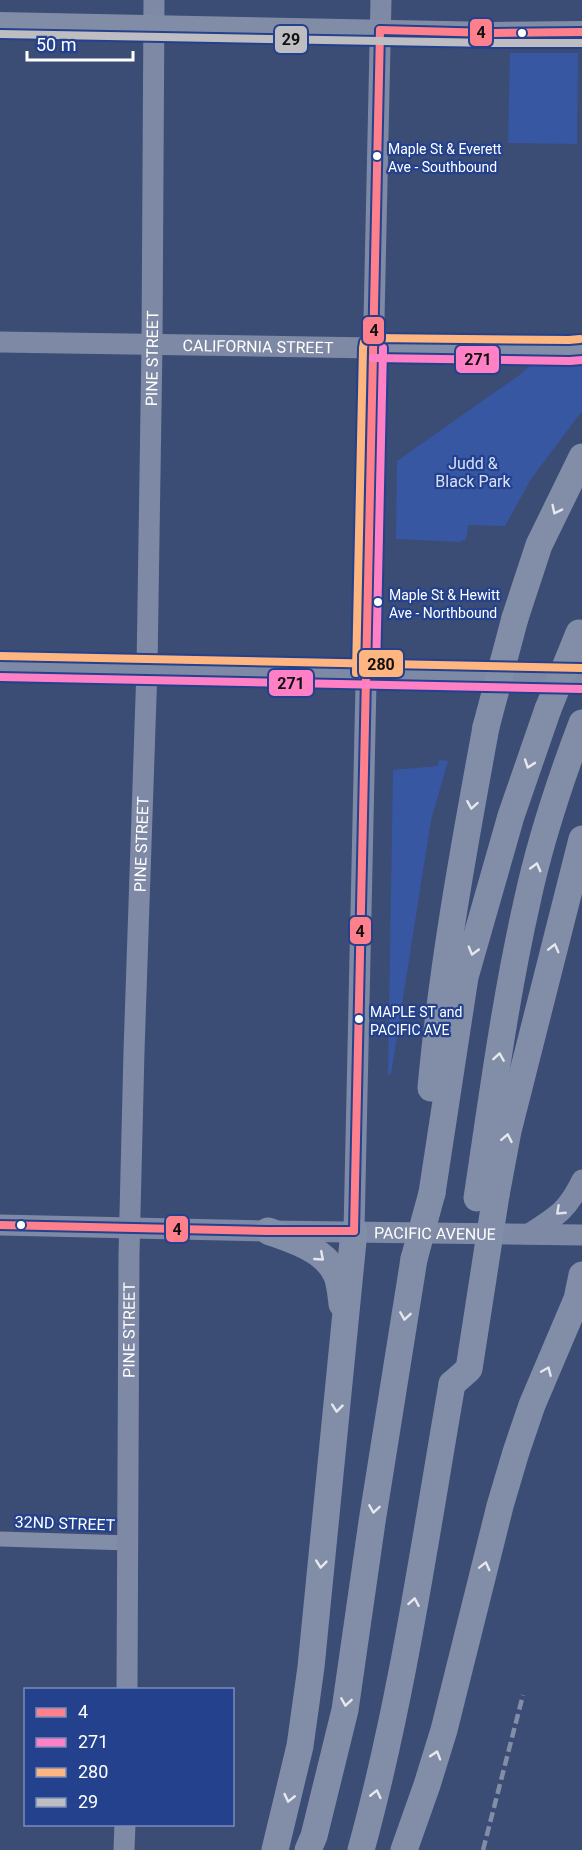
<svg xmlns="http://www.w3.org/2000/svg" width="582" height="1850" font-family="Roboto,sans-serif">
  <style>
    .green { fill: #3857a3 }
    .lines { fill: none; stroke-linecap: round; stroke-linejoin: round }
    .street { stroke: #828da8; stroke-width: 15 }
    .secondary { stroke: #7e89a5; stroke-width: 21 }
    .primary { stroke: #818da7; stroke-width: 22 }
    .highway { stroke: #828da8; stroke-width: 27 }
    .rail { stroke: #828da8; stroke-width: 4.5; stroke-dasharray: 10 4.5; stroke-linecap: butt }
    .highway-bridge { stroke: #828da8; stroke-width: 27 }
    .bus-1-casing { stroke: #23418d; stroke-width: 12 }
    .bus-2-casing { stroke: #23418d; stroke-width: 12 }
    .bus-3-casing { stroke: #23418d; stroke-width: 12 }
    .bus-4-casing { stroke: #23418d; stroke-width: 12 }
    .bus-1 { stroke: #ff808d; stroke-width: 8 }
    .bus-2 { stroke: #ff80c5; stroke-width: 8 }
    .bus-3 { stroke: #ffb580; stroke-width: 8 }
    .bus-4 { stroke: #bebdc2; stroke-width: 8 }
    .oneway { stroke: #e6e8ee }
    .oneway2 { stroke: #dfe2e8 }
    .bus-dot { fill: #fff; stroke: #23418d; stroke-width: 2 }
    .labels { text-anchor: middle; stroke-width: 4.5; stroke-linejoin: round; paint-order: stroke }
    .bus-label { font-size: 14px; fill: #fff; stroke: #23418d; text-anchor: start }
    .street-label { font-size: 16px; fill: #fff; stroke: #23418d }
    .park-label { font-size: 16px; fill: #d7e1f8; stroke: #23418d }
    .line-badge { stroke: #23418d; stroke-width: 2 }
    .pale-badge-label { font-size: 16px; text-anchor: middle; font-weight: bold; fill: #111 }
  </style>
  <rect width="100%" height="100%" fill="#3b4c75"/>
  <g class="green">
    <polygon points="510,53 578,53 577,144 508,143"/>
    <polygon points="582,359 582,411 531,479 505,526 468,525 466,539 460,542 396,539 397,461 518,376 536,361"/>
    <polygon points="439,760 448,761 431,820 391,1074 388,1075 393,770 438,766"/>
  </g>
  <g class="lines">
    <polyline class="street" points="0,1539 129,1543"/>
    <g class="secondary">
      <path id="s1" d="M 0,342 L 373,348"/>
      <polyline points="0,666 147,668 582,679"/>
      <path id="s2" d="M 0,1225 L 268,1231 L 582,1235"/>
      <polyline points="354,1231 381,0"/>
      <path d="M 529,1234 C 557,1216 567,1211 582,1180"/>
      <path id="s3" d="M 127,1690 L 129,1254 L 134,1051 L 147,668 L 152,344 L 154,0"/>
      <polyline points="124,1850 125,1824"/>
    </g>
    <polyline class="primary" points="0,23 494,33 582,32"/>
    <g class="highway">
      <polyline points="373,348 570,351 582,349"/>
      <polyline points="515,618 539,545 582,457"/>
      <path d="M 431,1088 C 442,966 464,847 486,727"/>
      <polyline points="432,1193 465,977 511,816 548,709"/>
      <polyline points="496,1195 508,1131 582,839"/>
      <path d="M 477,1198 C 492,1099 505,999 527,902 C 540,841 560,781 582,723"/>
      <path d="M 268,1231 C 292,1240 326,1249 337,1276 C 340,1284 341,1295 342,1304"/>
      <polyline points="275,1850 300,1746 311,1667 354,1231"/>
      <polyline points="308,1850 314,1836 345,1710 372,1522 414,1259"/>
      <path d="M 361,1850 C 403,1697 425,1539 452,1384"/>
      <polyline points="404,1850 427,1785 444,1730 500,1506 516,1452 532,1405 577,1299 582,1275"/>
    </g>
    <polyline class="rail" points="483,1850 523,1695"/>
    <g class="highway-bridge">
      <polyline points="548,709 579,633"/>
      <polyline points="486,727 515,618"/>
      <polyline points="414,1259 432,1193"/>
      <polyline points="452,1384 469,1369 496,1195"/>
    </g>
    <defs>
      <g id="bus-1">
        <polyline points="380,30 494,33 582,32"/>
        <polyline points="0,1225 268,1231 354,1231"/>
        <polyline points="354,1231 380,30"/>
      </g>
      <g id="bus-2">
        <polyline points="373,358 570,361 582,360"/>
        <polyline points="376,673 383,348"/>
        <polyline points="0,677 582,689"/>
      </g>
      <g id="bus-3">
        <polyline points="0,656 582,668"/>
        <polyline points="356,673 363,348 364,342 373,338 569,340 580,339"/>
      </g>
      <polyline id="bus-4" points="0,34 494,43 582,43"/>
    </defs>
    <use href="#bus-1" class="bus-1-casing"/>
    <use href="#bus-2" class="bus-2-casing"/>
    <use href="#bus-3" class="bus-3-casing"/>
    <use href="#bus-4" class="bus-4-casing"/>
    <use href="#bus-1" class="bus-1"/>
    <use href="#bus-2" class="bus-2"/>
    <use href="#bus-3" class="bus-3"/>
    <use href="#bus-4" class="bus-4"/>
  </g>
  <defs><path id="oneway-chevron" d="M-2-3.5L2.5 0L-2 3.5" fill="none" stroke-width="1.6" stroke-linecap="round" stroke-linejoin="round" transform="scale(1.5)"/></defs>
  <g class="oneway">
    <use href="#oneway-chevron" transform="translate(556 510) rotate(116)"/>
    <use href="#oneway-chevron" transform="translate(529 764) rotate(109)"/>
    <use href="#oneway-chevron" transform="translate(472 805) rotate(100)"/>
    <use href="#oneway-chevron" transform="translate(536 867) rotate(-75)"/>
    <use href="#oneway-chevron" transform="translate(554 948) rotate(-76)"/>
    <use href="#oneway-chevron" transform="translate(473 951) rotate(106)"/>
    <use href="#oneway-chevron" transform="translate(499 1057) rotate(-81)"/>
    <use href="#oneway-chevron" transform="translate(507 1138) rotate(-79)"/>
    <use href="#oneway-chevron" transform="translate(320 1257) rotate(41)"/>
    <use href="#oneway-chevron" transform="translate(405 1316) rotate(99)"/>
    <use href="#oneway-chevron" transform="translate(547 1371) rotate(-67)"/>
    <use href="#oneway-chevron" transform="translate(337 1408) rotate(96)"/>
    <use href="#oneway-chevron" transform="translate(374 1509) rotate(99)"/>
    <use href="#oneway-chevron" transform="translate(321 1564) rotate(96)"/>
    <use href="#oneway-chevron" transform="translate(485 1566) rotate(-76)"/>
    <use href="#oneway-chevron" transform="translate(414 1602) rotate(-80)"/>
    <use href="#oneway-chevron" transform="translate(346 1702) rotate(99)"/>
    <use href="#oneway-chevron" transform="translate(436 1755) rotate(-73)"/>
    <use href="#oneway-chevron" transform="translate(376 1794) rotate(-77)"/>
    <use href="#oneway-chevron" transform="translate(289 1798) rotate(103)"/>
  </g>
  <use class="oneway2" href="#oneway-chevron" transform="translate(560 1211) rotate(137)"/>
  <g class="bus-dot">
    <circle cx="522" cy="33" r="5"/>
    <circle cx="377" cy="156" r="5"/>
    <circle cx="378" cy="602" r="5"/>
    <circle cx="359" cy="1019" r="5"/>
    <circle cx="21" cy="1225" r="5"/>
  </g>
  <g class="labels">
    <g class="bus-label">
      <text x="388" y="154">Maple St &amp; Everett<tspan x="388" dy="18">Ave - Southbound</tspan></text>
      <text x="389" y="600">Maple St &amp; Hewitt<tspan x="389" dy="18">Ave - Northbound</tspan></text>
      <text x="370" y="1017">MAPLE ST and<tspan x="370" dy="18">PACIFIC AVE</tspan></text>
    </g>
    <g class="street-label">
      <text dy="6" stroke="none"><textPath href="#s1" startOffset="258">CALIFORNIA STREET</textPath></text>
      <text dy="6" stroke="none"><textPath href="#s3" startOffset="1332">PINE STREET</textPath></text>
      <text dy="6" stroke="none"><textPath href="#s3" startOffset="846">PINE STREET</textPath></text>
      <text dy="6" stroke="none"><textPath href="#s2" startOffset="435">PACIFIC AVENUE</textPath></text>
      <text dy="6" stroke="none"><textPath href="#s3" startOffset="360">PINE STREET</textPath></text>
      <text transform="translate(65 1523) rotate(2)" y="6">32ND STREET</text>
    </g>
    <g class="park-label">
      <text x="473" y="469">Judd &amp;<tspan x="473" dy="18">Black Park</tspan></text>
    </g>
  </g>
  <g class="line-badge">
    <rect x="469" y="18" width="24" height="29" rx="6" fill="#ff808d"/>
    <rect x="274" y="25" width="34" height="29" rx="6" fill="#bebdc2"/>
    <rect x="362" y="316" width="23" height="29" rx="6" fill="#ff808d"/>
    <rect x="455" y="345" width="45" height="29" rx="6" fill="#ff80c5"/>
    <rect x="358" y="649" width="46" height="29" rx="6" fill="#ffb580"/>
    <rect x="268" y="669" width="46" height="28" rx="6" fill="#ff80c5"/>
    <rect x="349" y="916" width="23" height="29" rx="6" fill="#ff808d"/>
    <rect x="165" y="1215" width="24" height="28" rx="6" fill="#ff808d"/>
  </g>
  <g class="pale-badge-label">
    <text x="481" y="38">4</text>
    <text x="291" y="45">29</text>
    <text x="374" y="336">4</text>
    <text x="478" y="365">271</text>
    <text x="381" y="670">280</text>
    <text x="291" y="689">271</text>
    <text x="360" y="937">4</text>
    <text x="177" y="1235">4</text>
  </g>
  <rect x="24" y="1688" width="210" height="138" fill="#23418d" stroke="#7b8dbb" stroke-width="1.5"/>
  <rect x="36" y="1708" width="30" height="9" fill="#ff808d" stroke="#7b8dbb" stroke-width="1.5"/>
  <text x="78" y="1718" font-size="18" fill="#ffffff">4</text>
  <rect x="36" y="1738" width="30" height="9" fill="#ff80c5" stroke="#7b8dbb" stroke-width="1.5"/>
  <text x="78" y="1748" font-size="18" fill="#ffffff">271</text>
  <rect x="36" y="1768" width="30" height="9" fill="#ffb580" stroke="#7b8dbb" stroke-width="1.5"/>
  <text x="78" y="1778" font-size="18" fill="#ffffff">280</text>
  <rect x="36" y="1798" width="30" height="9" fill="#bebdc2" stroke="#7b8dbb" stroke-width="1.5"/>
  <text x="78" y="1808" font-size="18" fill="#ffffff">29</text>
  <path d="M27 51v9h106v-9" fill="none" stroke="#ffffff" stroke-width="3"/>
  <text x="36" y="51" font-size="18" fill="#ffffff" stroke="#23418d" stroke-width="4.5" paint-order="stroke">50 m</text>
</svg>
